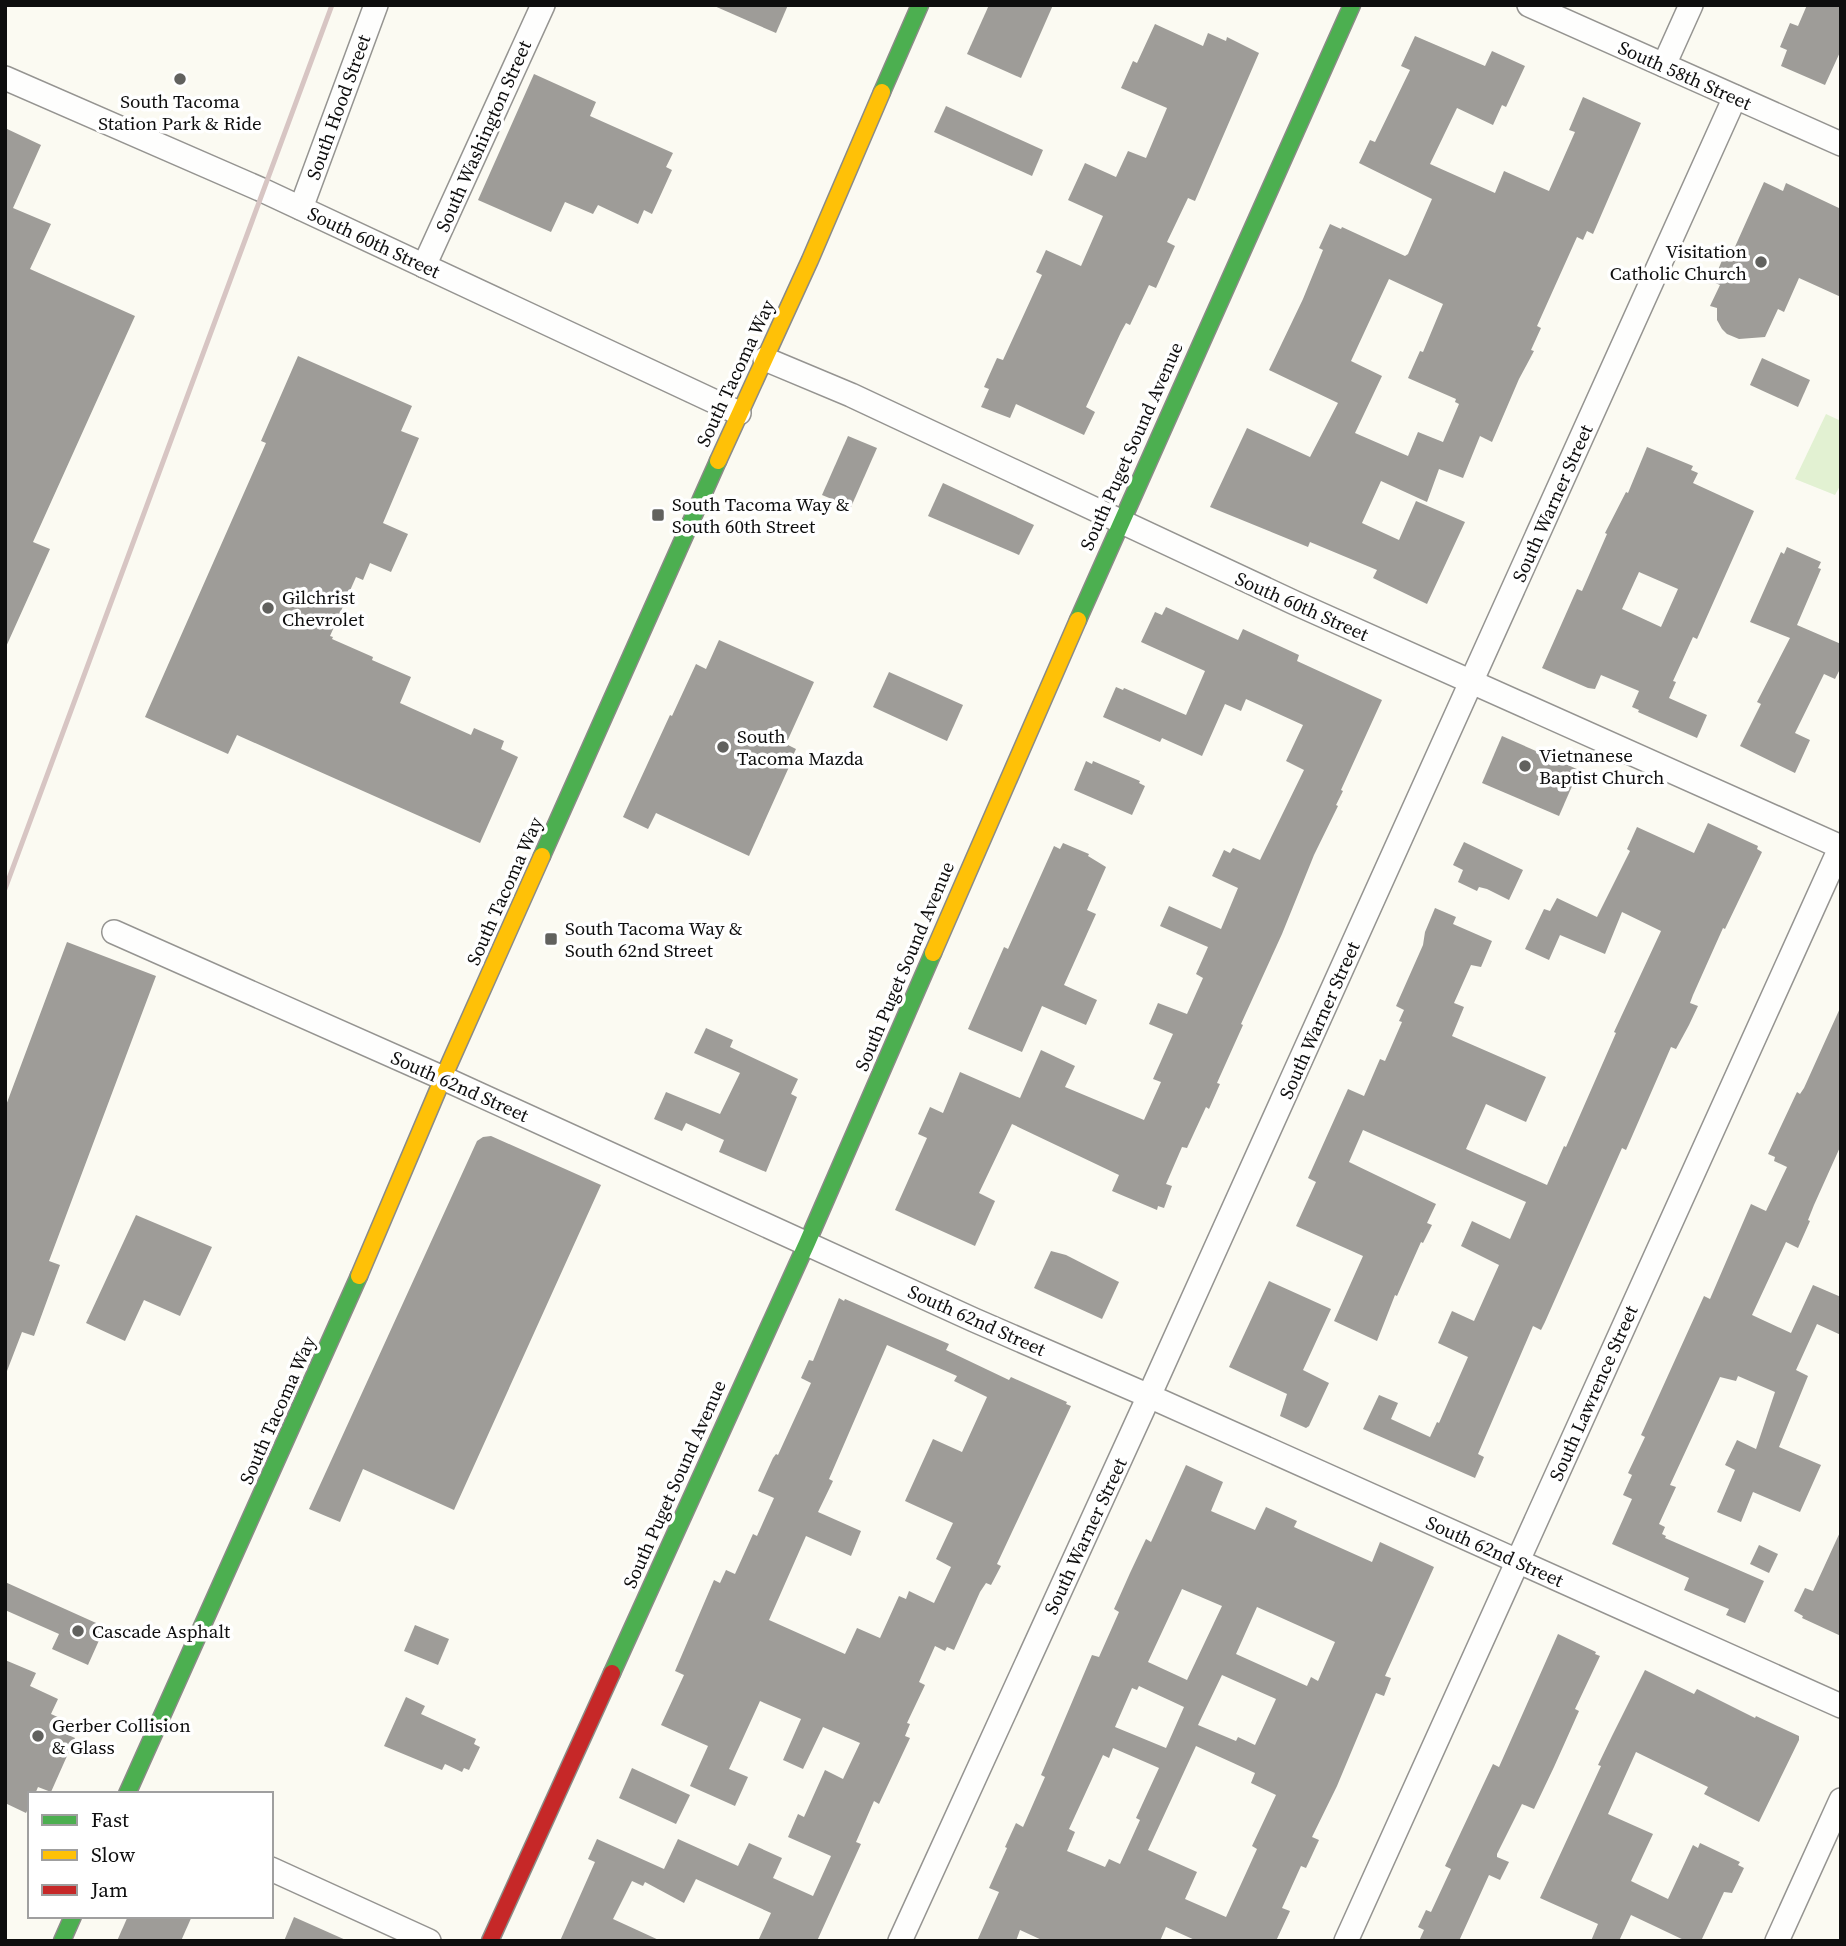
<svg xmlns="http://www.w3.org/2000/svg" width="1846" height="1946" font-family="'Source Serif 4',serif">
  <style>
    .green { fill: #e2f1d2 }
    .building { fill: #9e9c98; fill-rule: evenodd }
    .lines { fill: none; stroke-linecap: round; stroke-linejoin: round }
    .street-casing { stroke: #959491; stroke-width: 26 }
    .fast-casing { stroke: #8b8b87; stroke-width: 19 }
    .slow-casing { stroke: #8b8b87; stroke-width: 19 }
    .jam-casing { stroke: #8b8b87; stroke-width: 19 }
    .street { stroke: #fefefd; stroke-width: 23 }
    .fast { stroke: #4caf50; stroke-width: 16 }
    .slow { stroke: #ffc107; stroke-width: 16 }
    .jam { stroke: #c62828; stroke-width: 16 }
    .rail { stroke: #d7c5c3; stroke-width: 5 }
    .poi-dot { fill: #61615e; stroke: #fff; stroke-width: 2.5 }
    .labels { text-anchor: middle; stroke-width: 7; stroke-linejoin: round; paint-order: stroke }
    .street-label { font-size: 19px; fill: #0e0e0e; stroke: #fff }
    .poi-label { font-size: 19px; fill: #0e0e0e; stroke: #fff; text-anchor: start }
  </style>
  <rect width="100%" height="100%" fill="#fbfaf2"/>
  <polygon class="green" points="1826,414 1841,421 1841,484 1835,495 1795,479"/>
  <g class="building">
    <polygon points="712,5 788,5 776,33"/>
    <polygon points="989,5 1053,5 1021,78 967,54"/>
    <polygon points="1807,5 1841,5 1841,50 1825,85 1781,66 1787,50 1780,47 1790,23 1798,26"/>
    <polygon points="1155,24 1203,46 1208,33 1226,41 1227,37 1259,53 1195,201 1188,198 1167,242 1175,246 1156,288 1149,285 1130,325 1126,323 1121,332 1086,407 1095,412 1084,435 1016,404 1010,418 981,407 989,389 984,387 997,358 1003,360 1042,275 1036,272 1046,250 1081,266 1103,216 1068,200 1085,163 1116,177 1128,151 1146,158 1167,108 1121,88 1133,61 1137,63"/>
    <path d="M 1415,36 L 1485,66 L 1492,51 L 1525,66 L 1506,107 L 1502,105 L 1493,125 L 1457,108 L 1430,164 L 1495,193 L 1504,171 L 1549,191 L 1575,132 L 1569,130 L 1583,97 L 1641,123 L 1593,234 L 1587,231 L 1583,240 L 1577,237 L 1537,326 L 1541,328 L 1531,350 L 1534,351 L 1519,379 L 1492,442 L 1480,436 L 1463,478 L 1439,469 L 1427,502 L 1381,481 L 1362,523 L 1399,540 L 1416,501 L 1465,522 L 1427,604 L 1373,578 L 1377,570 L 1310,542 L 1308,547 L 1210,507 L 1247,428 L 1310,457 L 1338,403 L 1269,370 L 1303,299 L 1323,250 L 1319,248 L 1330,224 L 1341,229 L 1342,227 L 1405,256 L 1408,254 L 1432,199 L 1359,163 L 1370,140 L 1375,142 L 1410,70 L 1401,66 ZM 1389,279 L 1443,304 L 1423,352 L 1420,351 L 1408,378 L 1456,399 L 1455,402 L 1459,404 L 1443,442 L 1418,432 L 1408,456 L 1355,433 L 1382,376 L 1351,361 Z"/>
    <polygon points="534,74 596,102 590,116 673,153 666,167 672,170 652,214 644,210 638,224 598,205 593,214 565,202 551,232 478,200"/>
    <polygon points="946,106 1043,150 1032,176 934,132"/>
    <polygon points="5,128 41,145 13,208 51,224 30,269 135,316 33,542 50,549 5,649"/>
    <polygon points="1764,182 1783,191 1786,183 1841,209 1841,297 1799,278 1784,312 1778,309 1765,337 1739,339 1727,334 1722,329 1717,320 1717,308 1710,306 1720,285 1713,282 1728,246 1734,249"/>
    <polygon points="298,356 412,406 401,431 419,438 383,523 408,534 391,572 370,563 363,580 356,577 330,636 333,637 332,639 373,657 372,660 411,677 400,703 471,735 474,728 504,741 501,749 518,757 480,843 237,735 228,754 145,717 266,443 261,441"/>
    <polygon points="1762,358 1810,380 1798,407 1750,385"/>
    <polygon points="848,436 877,448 851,507 822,495"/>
    <path d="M 1647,447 L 1693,466 L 1691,470 L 1698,473 L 1693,483 L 1754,511 L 1697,639 L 1693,637 L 1673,681 L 1676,682 L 1669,698 L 1707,715 L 1697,738 L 1638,712 L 1639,710 L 1632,707 L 1639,691 L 1601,675 L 1595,689 L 1588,688 L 1542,668 L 1577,589 L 1582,591 L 1607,534 L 1605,533 L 1626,492 L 1628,493 ZM 1639,572 L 1678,589 L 1661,627 L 1622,609 Z"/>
    <polygon points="943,483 1034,525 1019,555 928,516"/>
    <polygon points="1787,547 1821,562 1818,568 1821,569 1797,625 1841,644 1841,667 1835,679 1824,674 1795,733 1810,740 1795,773 1740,746 1761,704 1757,702 1790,638 1750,622 1781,552 1784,554"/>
    <polygon points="1166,607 1238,640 1243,629 1299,655 1297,661 1382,700 1341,790 1343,791 1336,805 1338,806 1314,855 1282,934 1241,1024 1243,1025 1217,1083 1220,1084 1209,1109 1206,1107 1187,1148 1182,1147 1166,1184 1172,1186 1164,1208 1158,1206 1157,1210 1112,1191 1119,1175 1012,1124 979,1193 995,1201 975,1246 895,1210 927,1138 918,1134 930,1107 943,1113 960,1072 1020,1098 1041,1050 1075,1066 1065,1087 1144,1120 1161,1082 1153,1079 1173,1034 1149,1024 1158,1003 1187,1014 1203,978 1196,974 1208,947 1160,926 1169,906 1221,929 1238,888 1212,876 1224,850 1230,853 1233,848 1260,860 1304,770 1286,761 1303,725 1246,699 1241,711 1225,704 1202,756 1162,738 1160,742 1103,717 1116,687 1123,690 1124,688 1186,715 1205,671 1141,642 1155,612 1162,615"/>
    <polygon points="719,640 814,682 786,744 796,749 788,766 789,767 749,856 656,813 648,829 623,817 670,715 672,716 696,664 706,669"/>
    <polygon points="889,672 963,705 947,741 873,707"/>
    <polygon points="1502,736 1579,770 1559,816 1482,783"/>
    <polygon points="1086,761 1092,764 1093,761 1140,781 1139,783 1145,786 1132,815 1074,790"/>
    <polygon points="1708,823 1758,846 1757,849 1762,852 1725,929 1723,928 1693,995 1690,1003 1698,1006 1689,1025 1676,1049 1671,1047 1626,1150 1622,1148 1545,1322 1541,1330 1533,1326 1478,1454 1484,1457 1475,1478 1363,1429 1379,1395 1398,1403 1391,1419 1430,1437 1437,1422 1439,1423 1468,1357 1438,1343 1452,1311 1474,1321 1499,1265 1461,1246 1472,1221 1510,1239 1526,1202 1363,1130 1349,1162 1436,1204 1427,1223 1432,1225 1423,1243 1421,1242 1397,1296 1395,1295 1377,1341 1334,1321 1363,1256 1296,1226 1316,1182 1308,1178 1348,1089 1364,1096 1380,1059 1385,1061 1402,1022 1399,1021 1404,1010 1396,1006 1423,945 1425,932 1435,908 1456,917 1453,924 1492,941 1481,967 1471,965 1454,1003 1464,1007 1452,1036 1546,1077 1526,1122 1486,1104 1466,1149 1547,1185 1564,1146 1566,1147 1616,1033 1614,1032 1661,931 1622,912 1605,954 1560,935 1549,960 1525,949 1544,909 1550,911 1557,898 1597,917 1630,851 1627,849 1637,827 1694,853"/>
    <polygon points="1464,842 1523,870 1509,900 1487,889 1479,887 1477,891 1458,882 1463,870 1453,865"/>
    <polygon points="1063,843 1089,854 1088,856 1106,867 1087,910 1096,914 1064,985 1097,1000 1086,1025 1042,1006 1022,1052 968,1029 1004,947 1008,949 1054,846 1060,849"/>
    <polygon points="67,942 156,976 49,1261 60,1265 34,1336 22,1332 7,1371 5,1370 5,1108"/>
    <polygon points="1841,1006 1841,1145 1814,1205 1808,1220 1810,1221 1798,1248 1786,1242 1752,1315 1791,1333 1813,1285 1841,1297 1841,1335 1817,1324 1796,1370 1808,1376 1779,1447 1821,1465 1800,1512 1753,1492 1741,1522 1717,1512 1735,1470 1725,1465 1737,1440 1756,1449 1775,1392 1738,1376 1736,1381 1720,1377 1670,1485 1676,1487 1659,1524 1665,1527 1662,1534 1666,1536 1665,1538 1764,1581 1745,1623 1726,1615 1729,1609 1684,1590 1689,1578 1612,1544 1632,1499 1623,1495 1632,1475 1628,1473 1645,1437 1641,1435 1704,1296 1710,1299 1751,1204 1766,1211 1787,1167 1774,1161 1775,1157 1768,1154 1797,1092 1800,1094 1804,1088"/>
    <polygon points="706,1028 733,1040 730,1047 798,1079 791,1094 797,1097 766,1172 719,1152 724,1140 686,1123 682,1131 654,1119 666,1092 720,1114 740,1073 694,1053"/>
    <polygon points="491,1136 601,1185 454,1510 363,1469 340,1522 309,1509 477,1141 483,1137"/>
    <polygon points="136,1215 212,1247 180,1316 144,1300 125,1341 86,1323"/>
    <polygon points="1051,1251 1066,1255 1119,1282 1102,1319 1034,1288"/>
    <polygon points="1269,1281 1331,1309 1303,1370 1329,1383 1309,1426 1306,1428 1280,1416 1287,1394 1229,1367"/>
    <path d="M 839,1298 L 844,1301 L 845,1299 L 949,1344 L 946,1350 L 1009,1380 L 1011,1377 L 1067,1402 L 1066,1404 L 1071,1406 L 997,1564 L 1001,1566 L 991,1585 L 986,1583 L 980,1592 L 954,1650 L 947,1647 L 945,1651 L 935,1646 L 919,1682 L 925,1685 L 907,1723 L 910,1724 L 905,1736 L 910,1738 L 879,1804 L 874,1801 L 856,1842 L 861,1844 L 817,1941 L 758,1941 L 771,1913 L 696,1879 L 684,1903 L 645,1882 L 643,1886 L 632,1881 L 613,1919 L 661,1941 L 560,1941 L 595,1862 L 588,1859 L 597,1839 L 664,1869 L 678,1839 L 738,1866 L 749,1843 L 782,1858 L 773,1878 L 813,1896 L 831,1856 L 788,1837 L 798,1814 L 804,1817 L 825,1770 L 843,1779 L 860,1743 L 823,1727 L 803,1769 L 783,1760 L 801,1719 L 760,1701 L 729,1769 L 748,1777 L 735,1806 L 690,1786 L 708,1746 L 661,1725 L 684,1675 L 675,1671 L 714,1580 L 720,1583 L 726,1570 L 735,1574 L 753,1534 L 757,1536 L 774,1498 L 758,1491 L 773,1458 L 776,1454 L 778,1455 L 811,1383 L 801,1378 L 809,1360 L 813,1361 ZM 887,1345 L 957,1376 L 954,1381 L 987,1397 L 962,1452 L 933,1439 L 905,1501 L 953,1523 L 936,1559 L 951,1567 L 934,1603 L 909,1591 L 906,1599 L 899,1596 L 880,1638 L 857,1628 L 845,1654 L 769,1620 L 806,1536 L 851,1556 L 861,1531 L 818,1512 L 833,1481 L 829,1479 Z"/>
    <path d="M 1186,1465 L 1223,1482 L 1211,1511 L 1255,1530 L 1266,1507 L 1297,1521 L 1294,1527 L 1372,1562 L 1380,1542 L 1434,1567 L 1385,1676 L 1391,1678 L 1384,1696 L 1376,1693 L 1337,1786 L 1312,1837 L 1319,1840 L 1306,1868 L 1301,1866 L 1282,1908 L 1290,1911 L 1276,1941 L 1197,1941 L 1166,1927 L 1160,1941 L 1044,1941 L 1020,1930 L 1016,1941 L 977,1941 L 999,1892 L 989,1888 L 1007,1848 L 1005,1847 L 1016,1823 L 1023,1827 L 1045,1777 L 1041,1775 L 1092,1655 L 1099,1657 L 1119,1612 L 1114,1609 L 1130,1573 L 1146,1539 L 1151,1542 ZM 1182,1589 L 1222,1606 L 1187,1680 L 1148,1662 ZM 1257,1607 L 1335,1642 L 1318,1681 L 1311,1677 L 1307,1686 L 1236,1654 ZM 1222,1675 L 1276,1699 L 1255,1745 L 1238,1737 L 1236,1741 L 1198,1725 ZM 1139,1686 L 1184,1707 L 1166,1748 L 1115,1727 L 1132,1688 L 1137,1690 ZM 1196,1746 L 1255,1773 L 1251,1783 L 1276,1795 L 1252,1846 L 1257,1849 L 1226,1917 L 1185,1899 L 1197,1872 L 1148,1850 ZM 1113,1748 L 1159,1768 L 1136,1818 L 1140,1820 L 1120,1864 L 1109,1859 L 1105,1867 L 1067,1851 L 1075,1832 L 1069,1829 L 1103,1755 L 1109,1758 Z"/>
    <polygon points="1841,1530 1841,1636 1802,1618 1803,1616 1794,1611 1805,1588 1813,1591"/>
    <polygon points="1759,1545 1778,1554 1769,1573 1750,1564"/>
    <polygon points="5,1582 105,1627 88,1665 52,1649 59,1634 5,1610"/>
    <polygon points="415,1625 449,1639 438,1665 404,1651"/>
    <polygon points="1558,1634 1596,1652 1595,1654 1600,1656 1575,1709 1579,1711 1554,1767 1534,1809 1522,1804 1497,1854 1497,1857 1509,1862 1500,1880 1489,1875 1459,1941 1419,1941 1424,1930 1418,1927 1426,1910 1431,1912 1451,1869 1445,1866 1493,1764 1499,1767"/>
    <polygon points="5,1660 36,1673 30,1686 58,1699 51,1714 71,1723 66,1734 75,1738 51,1792 38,1787 35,1794 30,1794 30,1805 26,1813 5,1803"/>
    <polygon points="1645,1670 1694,1694 1697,1689 1755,1718 1756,1716 1799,1736 1799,1740 1759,1822 1704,1794 1708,1787 1636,1752 1608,1814 1653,1834 1631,1881 1668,1899 1693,1845 1698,1848 1700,1843 1740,1862 1738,1865 1744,1868 1732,1893 1724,1892 1701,1941 1686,1941 1631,1915 1619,1941 1591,1941 1598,1924 1540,1898 1601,1766 1598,1765 1612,1736"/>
    <polygon points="406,1697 425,1706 421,1714 476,1739 474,1744 480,1747 469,1770 464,1768 462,1772 445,1764 442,1770 384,1746"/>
    <polygon points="632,1768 690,1795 676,1824 619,1798"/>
    <polygon points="128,1916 192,1916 181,1941 117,1941"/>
    <polygon points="294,1917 348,1941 284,1941"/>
  </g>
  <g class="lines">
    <defs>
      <g id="street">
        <polyline points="1529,5 1841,144"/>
        <polyline points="1664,65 1691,5"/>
        <polyline points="5,78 262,190 739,413"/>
        <polyline points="301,208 376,5"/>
        <polyline points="424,266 543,5"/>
        <polyline points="765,359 851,395 1295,603 1841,847"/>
        <polyline points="114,932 443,1078 974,1320 1149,1396 1841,1706"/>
        <polyline points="271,1869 429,1941"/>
        <polyline points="900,1941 1149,1396 1735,97"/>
        <polyline points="1346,1941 1841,846"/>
        <polyline points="1777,1941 1841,1800"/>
      </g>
      <g id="fast">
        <polyline points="882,92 920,5"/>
        <polyline points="1078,620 1352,5"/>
        <polyline points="542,856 718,461"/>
        <polyline points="612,1673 807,1243 933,953"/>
        <polyline points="127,1794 359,1276"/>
        <polyline points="62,1941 73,1916"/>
      </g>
      <g id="slow">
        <polyline points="718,461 810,260 882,92"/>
        <polyline points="933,953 1078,620"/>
        <polyline points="359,1276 443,1078 542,856"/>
      </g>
      <polyline id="jam" points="490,1941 612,1673"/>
    </defs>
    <use href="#street" class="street-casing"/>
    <use href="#fast" class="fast-casing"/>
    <use href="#slow" class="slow-casing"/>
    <use href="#jam" class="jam-casing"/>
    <use href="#street" class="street"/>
    <use href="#fast" class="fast"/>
    <use href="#slow" class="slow"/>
    <use href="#jam" class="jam"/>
    <polyline class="rail" points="5,889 332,5"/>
  </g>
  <g class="poi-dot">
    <circle cx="180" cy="79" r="7"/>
    <circle cx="1761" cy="262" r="7"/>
    <rect x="651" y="508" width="14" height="14" rx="3.5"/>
    <circle cx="268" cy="608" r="7"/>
    <circle cx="723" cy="747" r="7"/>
    <circle cx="1525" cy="766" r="7"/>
    <rect x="544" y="932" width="14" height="14" rx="3.5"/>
    <circle cx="78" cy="1631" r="7"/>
    <circle cx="38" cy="1736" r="7"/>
  </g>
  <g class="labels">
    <g class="street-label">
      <text transform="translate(1685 75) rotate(24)" y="7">South 58th Street</text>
      <text transform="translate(338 107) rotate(-70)" y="7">South Hood Street</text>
      <text transform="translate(483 136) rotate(-66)" y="7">South Washington Street</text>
      <text transform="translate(374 242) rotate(25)" y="7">South 60th Street</text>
      <text transform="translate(735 373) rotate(-65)" y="7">South Tacoma Way</text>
      <text transform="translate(1131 446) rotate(-66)" y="7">South Puget Sound Avenue</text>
      <text transform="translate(1552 503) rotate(-66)" y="7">South Warner Street</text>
      <text transform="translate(1302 606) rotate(24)" y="7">South 60th Street</text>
      <text transform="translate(504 891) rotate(-66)" y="7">South Tacoma Way</text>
      <text transform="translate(904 966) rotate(-67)" y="7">South Puget Sound Avenue</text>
      <text transform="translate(1319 1020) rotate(-66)" y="7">South Warner Street</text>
      <text transform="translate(460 1086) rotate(24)" y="7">South 62nd Street</text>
      <text transform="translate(977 1320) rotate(24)" y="7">South 62nd Street</text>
      <text transform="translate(1593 1393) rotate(-66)" y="7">South Lawrence Street</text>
      <text transform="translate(277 1410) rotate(-66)" y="7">South Tacoma Way</text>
      <text transform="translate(674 1484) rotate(-66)" y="7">South Puget Sound Avenue</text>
      <text transform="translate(1085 1536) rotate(-65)" y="7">South Warner Street</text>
      <text transform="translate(1495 1551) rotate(24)" y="7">South 62nd Street</text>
    </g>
    <g class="poi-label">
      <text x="180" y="108" text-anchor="middle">South Tacoma<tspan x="180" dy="22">Station Park &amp; Ride</tspan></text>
      <text x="1747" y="258" text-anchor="end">Visitation<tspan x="1747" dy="22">Catholic Church</tspan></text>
      <text x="672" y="511">South Tacoma Way &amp;<tspan x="672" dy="22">South 60th Street</tspan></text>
      <text x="282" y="604">Gilchrist<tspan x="282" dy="22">Chevrolet</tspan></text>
      <text x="737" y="743">South<tspan x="737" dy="22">Tacoma Mazda</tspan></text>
      <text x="1539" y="762">Vietnanese<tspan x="1539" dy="22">Baptist Church</tspan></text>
      <text x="565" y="935">South Tacoma Way &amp;<tspan x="565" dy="22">South 62nd Street</tspan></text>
      <text x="92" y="1638">Cascade Asphalt</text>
      <text x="52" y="1732">Gerber Collision<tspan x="52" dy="22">&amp; Glass</tspan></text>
    </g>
  </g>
  <rect width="1846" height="1946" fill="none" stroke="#0e0e0e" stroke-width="14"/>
  <rect x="28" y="1792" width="245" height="126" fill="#ffffff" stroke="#9f9f9f" stroke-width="2"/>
  <rect x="42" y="1815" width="35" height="10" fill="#4caf50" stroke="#9f9f9f" stroke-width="2"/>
  <text x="91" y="1827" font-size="21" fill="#0e0e0e">Fast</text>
  <rect x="42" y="1850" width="35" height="10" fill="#ffc107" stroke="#9f9f9f" stroke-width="2"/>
  <text x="91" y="1862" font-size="21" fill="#0e0e0e">Slow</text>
  <rect x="42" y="1885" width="35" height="10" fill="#c62828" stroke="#9f9f9f" stroke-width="2"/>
  <text x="91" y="1897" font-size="21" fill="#0e0e0e">Jam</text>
</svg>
